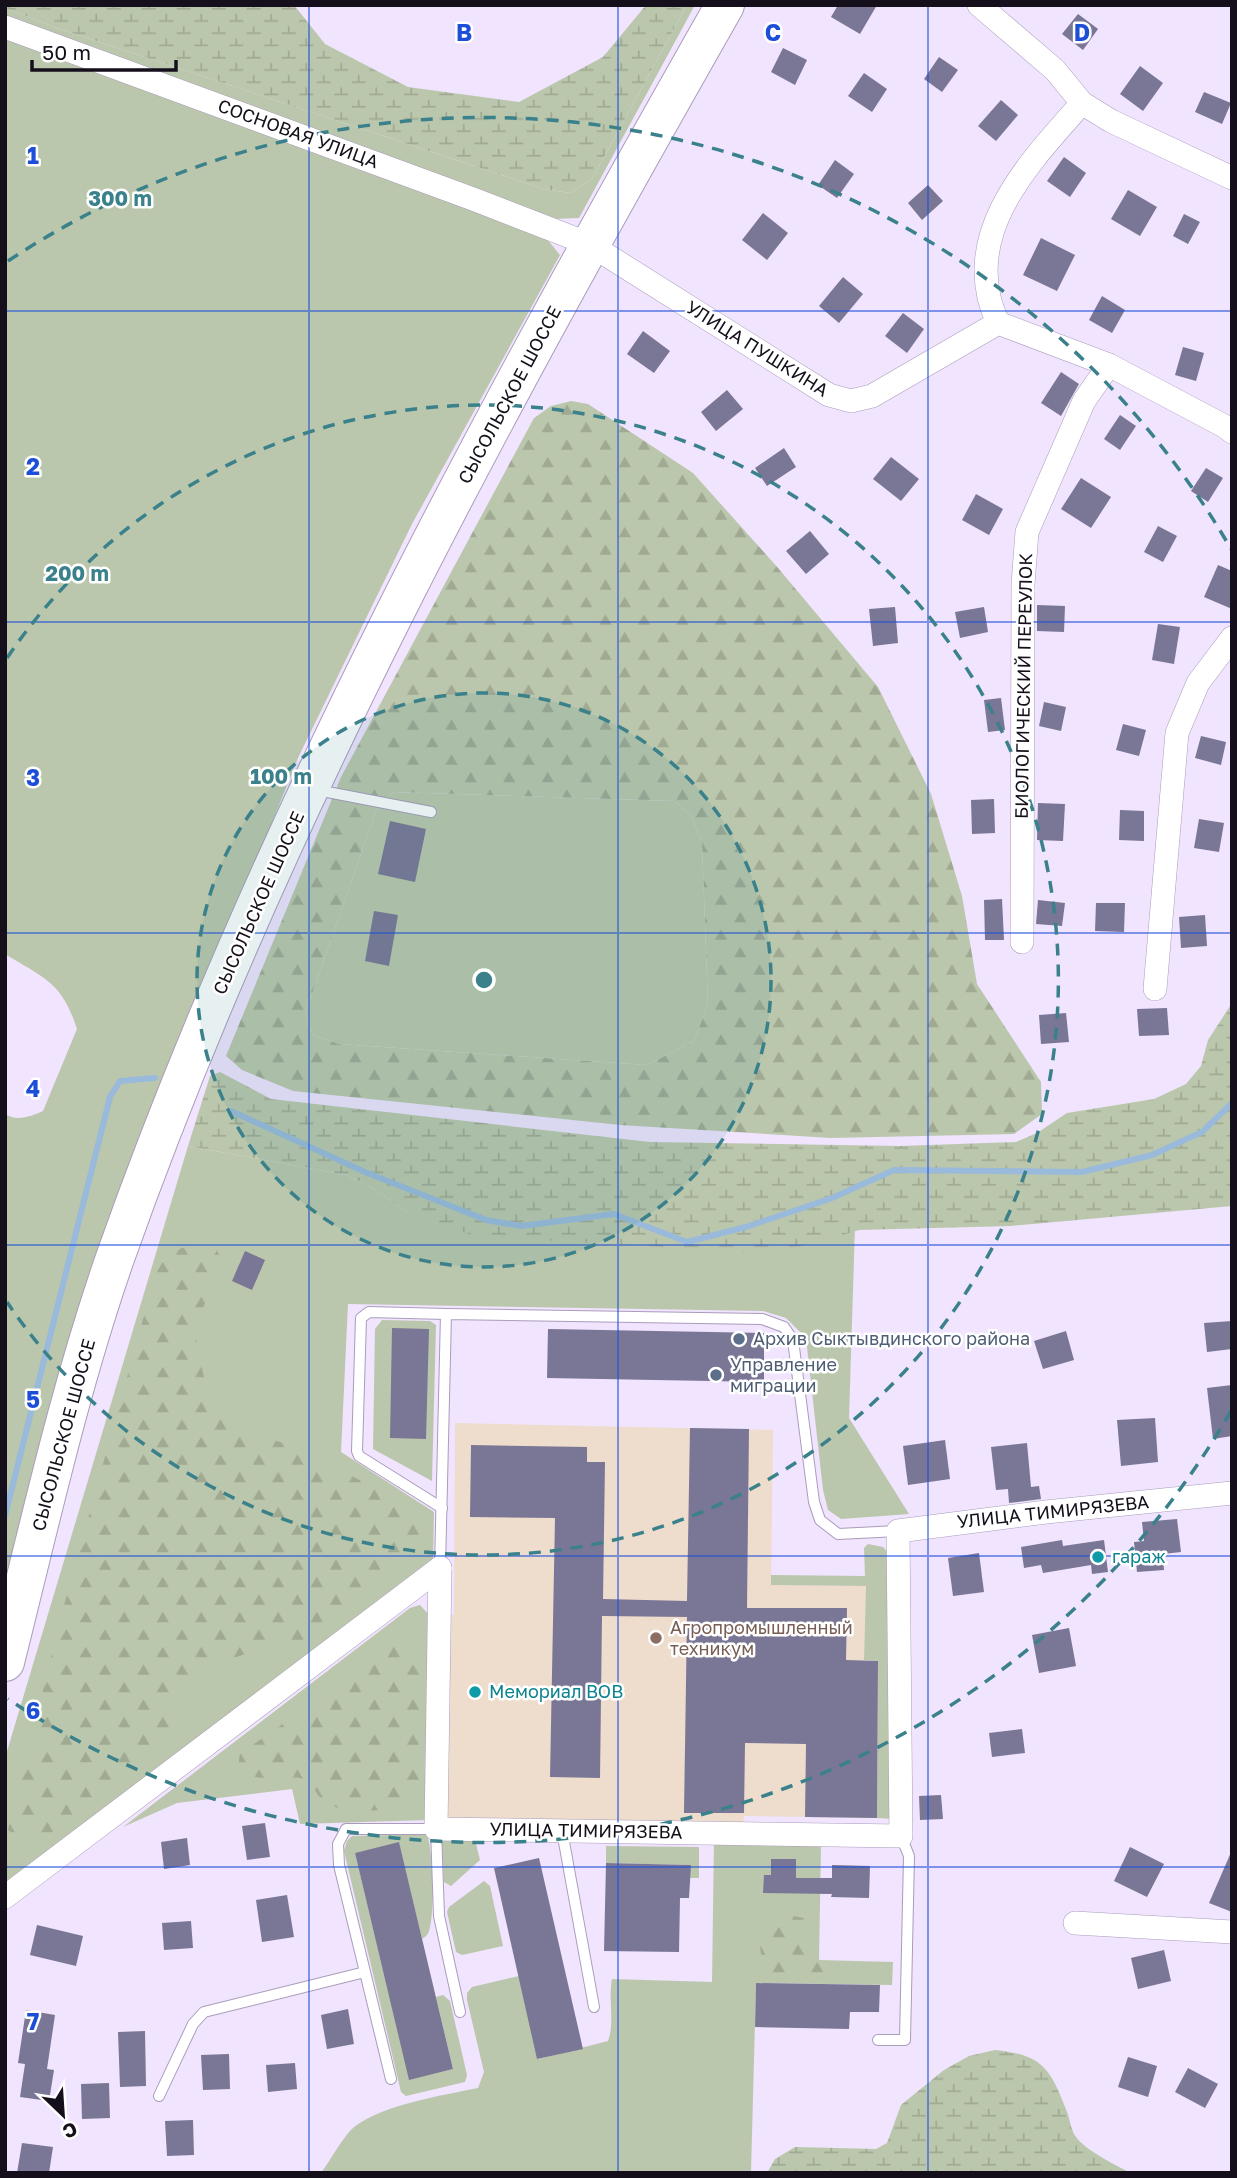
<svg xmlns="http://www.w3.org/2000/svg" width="1237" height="2178" font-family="'Golos Text',sans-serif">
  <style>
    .education { fill: #eedccc }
    .green { fill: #bbc7ac }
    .forest { fill: url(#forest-firs); fill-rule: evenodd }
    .wetland { fill: url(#wetland-marsh) }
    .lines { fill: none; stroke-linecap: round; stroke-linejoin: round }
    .stream { stroke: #9abadb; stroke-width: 6 }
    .building { fill: #7a7695 }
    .lane-casing { stroke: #aa9cbb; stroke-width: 12 }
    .street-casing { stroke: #aa9cbb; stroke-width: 24 }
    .highway-casing { stroke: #aa9cbb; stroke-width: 40 }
    .lane { stroke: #fff; stroke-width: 10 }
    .street { stroke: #fff; stroke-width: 23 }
    .highway { stroke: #fff; stroke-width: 38 }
    .grid { fill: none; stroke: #1d4ed8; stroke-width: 2; stroke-opacity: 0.55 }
    .ring { fill: none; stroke: #3a818b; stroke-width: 3.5; stroke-dasharray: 12 9 }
    .service-dot { fill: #5c6f8a; stroke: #fff; stroke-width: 2.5 }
    .culture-dot { fill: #0f9aa8; stroke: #fff; stroke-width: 2.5 }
    .education-dot { fill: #8d6e63; stroke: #fff; stroke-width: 2.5 }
    .labels { text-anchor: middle; stroke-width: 5; stroke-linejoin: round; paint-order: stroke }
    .street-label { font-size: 18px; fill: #140f1a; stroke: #fff }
    .service-label { font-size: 18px; fill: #4e5e75; stroke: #fff; text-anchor: start }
    .culture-label { font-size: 18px; fill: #0d838f; stroke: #fff; text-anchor: start }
    .education-label { font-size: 18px; fill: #785e54; stroke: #fff; text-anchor: start }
    .grid-label { font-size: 23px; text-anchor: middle; font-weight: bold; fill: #1d4ed8; stroke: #fff; stroke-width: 5; stroke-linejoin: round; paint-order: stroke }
    .centre { fill: #3a818b; stroke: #fff; stroke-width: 3.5 }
    .ring-label { font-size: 21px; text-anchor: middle; font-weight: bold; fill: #3a818b; stroke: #fff; stroke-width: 5; stroke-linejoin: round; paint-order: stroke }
  </style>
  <defs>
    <pattern id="forest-firs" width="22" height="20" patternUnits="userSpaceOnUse" patternTransform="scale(1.75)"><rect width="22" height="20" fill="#bbc7ac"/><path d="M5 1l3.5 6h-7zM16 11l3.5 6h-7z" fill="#a0aa93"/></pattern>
    <pattern id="wetland-marsh" width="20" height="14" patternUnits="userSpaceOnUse" patternTransform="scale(1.75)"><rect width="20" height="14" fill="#bbc7ac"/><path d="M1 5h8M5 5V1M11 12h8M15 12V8" fill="none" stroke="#a0aa93"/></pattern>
  </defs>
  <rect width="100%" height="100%" fill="#f0e4fe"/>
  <polygon class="education" points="455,1423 773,1430 771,1585 866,1586 864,1660 878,1661 877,1818 744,1816 743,1825 448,1819 445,1813 447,1615 454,1615"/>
  <g class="green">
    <polygon points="687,5 695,5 579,218 553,219 5,16 5,8 57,28 544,189 570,193 592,179"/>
    <path d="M 5,37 L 546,238 L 560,255 L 412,524 L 298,758 L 195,1013 L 5,1585 L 5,1114 C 17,1122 32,1116 43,1111 L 77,1029 C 62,982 44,978 5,954 Z"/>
    <polygon points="393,792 674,801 691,815 702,843 708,1004 694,1041 647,1065 339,1044 313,1035 305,1014 377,808"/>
    <polygon points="188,1146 346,1175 371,1187 407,1212 855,1226 849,1418 909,1514 841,1519 828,1510 823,1490 806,1338 786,1318 763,1311 348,1304 341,1452 434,1512 433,1560 5,1883 5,1758"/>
    <polygon points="382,1320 430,1321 436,1325 432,1481 373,1449 375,1329"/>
    <polygon points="868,1544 883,1547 890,1555 893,1819 877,1818 878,1661 864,1660 866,1586 771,1585 771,1575 865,1576 864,1548"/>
    <polygon points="420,1605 430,1616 428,1820 300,1824 292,1789 177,1803 123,1827 410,1608"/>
    <path d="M 427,1834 C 433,1851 435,1913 429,1931 C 427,1936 426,1936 422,1939 L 399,1843 L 355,1853 L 410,2079 L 453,2069 L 436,1997 L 443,1995 L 450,2001 L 467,2075 L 465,2082 L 406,2096 L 401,2092 L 344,1851 L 347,1841 L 352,1836 Z"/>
    <polygon points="445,1838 475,1840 480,1860 451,1886 444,1882 442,1841"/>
    <path d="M 714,1838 L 827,1839 L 827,1847 L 821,1847 L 819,1960 L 893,1962 L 892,1985 L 756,1983 L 751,2173 L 321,2173 C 331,2159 339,2144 349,2132 C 372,2106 445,2095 478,2088 L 484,2072 L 467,2000 L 467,1993 L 472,1987 L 519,1976 L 538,2059 L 608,2041 C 615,2022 608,2000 612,1979 L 712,1982 Z"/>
    <polygon points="606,1846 699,1847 699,1878 690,1878 690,1865 606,1863"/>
    <polygon points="484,1881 490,1886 503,1946 462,1955 456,1952 447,1912 449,1907"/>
  </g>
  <g class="forest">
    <path d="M 571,401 L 588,404 L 693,473 L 778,568 L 878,687 L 931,794 L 962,896 L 977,984 L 1041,1082 L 1042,1114 L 1014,1134 L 831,1138 L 620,1125 L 293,1091 L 242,1070 L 226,1056 L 341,777 L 534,418 L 551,406 ZM 393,792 L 674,801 L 691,815 L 702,843 L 708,1004 L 694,1041 L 647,1065 L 339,1044 L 313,1035 L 305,1014 L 377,808 Z"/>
    <path d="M 198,1243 L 215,1248 L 221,1257 L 195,1332 L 206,1388 L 216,1412 L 228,1425 L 289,1445 L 309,1457 L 336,1467 L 408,1507 C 426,1521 428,1537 415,1556 L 319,1635 L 295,1643 L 268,1646 L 228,1660 L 194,1680 L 174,1704 L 174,1724 L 167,1745 L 55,1831 L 38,1838 L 19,1839 L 8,1830 L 19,1783 L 36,1745 L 41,1718 L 43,1690 L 63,1609 L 158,1265 L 179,1249 Z"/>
    <path d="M 397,1640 L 412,1641 L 419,1649 L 422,1658 L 420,1790 L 416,1801 C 398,1812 345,1815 326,1803 C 316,1797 313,1780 300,1778 C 283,1775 231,1788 240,1754 C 269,1733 300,1713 328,1690 C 349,1673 369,1645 397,1640 Z"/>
    <path d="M 793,1916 L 804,1918 L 809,1922 L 811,1959 L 825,1966 L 826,1972 L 819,1980 L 772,1974 C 750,1945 760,1927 793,1916 Z"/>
  </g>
  <g class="wetland">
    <polygon points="5,5 294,5 325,44 408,87 519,102 603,57 646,5 687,5 592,179 570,193 544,189 57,28 5,8"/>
    <polygon points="1232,1003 1232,1206 1011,1226 859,1230 810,1245 747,1252 475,1236 407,1212 371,1187 346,1175 188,1146 210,1076 220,1072 271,1099 650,1142 900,1146 1016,1142 1037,1133 1067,1113 1154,1099 1186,1084 1201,1066 1208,1040"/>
    <path d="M 995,2050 C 1042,2055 1050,2067 1067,2112 C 1070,2119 1071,2131 1076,2137 C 1085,2150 1117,2166 1131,2173 L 767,2173 L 775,2159 L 795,2147 L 876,2149 L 887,2143 L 901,2105 L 944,2070 L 969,2056 Z"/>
  </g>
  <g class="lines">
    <g class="stream">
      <polyline points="231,1111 365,1172 486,1220 521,1226 614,1214 687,1242 746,1227 832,1198 894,1170 1082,1172 1152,1155 1202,1132 1232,1103"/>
      <polyline points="5,1516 110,1097 120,1081 155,1078"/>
    </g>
  </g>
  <g class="building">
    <polygon points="838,5 877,5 860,34 831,17"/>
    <polygon points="1078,14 1098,29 1083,50 1062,34"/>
    <polygon points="783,48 807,60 795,85 771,72"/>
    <polygon points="939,57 958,70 942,92 924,79"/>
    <polygon points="1140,66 1163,83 1143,111 1120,94"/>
    <polygon points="864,73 887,89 872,112 848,96"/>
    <polygon points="1204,92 1231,103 1222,124 1195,112"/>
    <polygon points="1001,100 1018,115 996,141 978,126"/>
    <polygon points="1064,157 1086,173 1070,197 1047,181"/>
    <polygon points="835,160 854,174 837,198 818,185"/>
    <polygon points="928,185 943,201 922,220 908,203"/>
    <polygon points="1128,190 1157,207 1140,236 1111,219"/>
    <polygon points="763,213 788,233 767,260 742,240"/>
    <polygon points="1184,214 1200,222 1188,244 1173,236"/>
    <polygon points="1041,238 1075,255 1057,291 1023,275"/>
    <polygon points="843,277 863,294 839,323 819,306"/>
    <polygon points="1102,296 1125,310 1112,333 1089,320"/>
    <polygon points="903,313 924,329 907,353 885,336"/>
    <polygon points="643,331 670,351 654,373 627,354"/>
    <polygon points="1183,347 1204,353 1196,381 1175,375"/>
    <polygon points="1061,372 1079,384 1061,416 1041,403"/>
    <polygon points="727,390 743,409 716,431 701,412"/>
    <polygon points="1120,415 1136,426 1120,450 1104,439"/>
    <polygon points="784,448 796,467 767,486 755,468"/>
    <polygon points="891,457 919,479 901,501 873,479"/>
    <polygon points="1206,468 1223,478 1208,502 1191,491"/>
    <polygon points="1081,478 1111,497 1091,528 1061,509"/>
    <polygon points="976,494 1003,509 989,535 962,520"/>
    <polygon points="1158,526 1177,536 1163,562 1144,552"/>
    <polygon points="810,531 829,554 806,574 786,551"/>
    <polygon points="1218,565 1232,571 1232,609 1204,597"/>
    <polygon points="1037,605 1065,606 1064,632 1037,631"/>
    <polygon points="895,607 898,643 873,646 869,609"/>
    <polygon points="984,607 988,632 960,638 955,612"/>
    <polygon points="1158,624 1180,627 1174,664 1152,660"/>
    <polygon points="1001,698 1005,730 988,732 984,700"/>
    <polygon points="1044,702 1066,707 1061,731 1039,726"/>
    <polygon points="1123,724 1146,730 1139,756 1116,750"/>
    <polygon points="1201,736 1226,742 1221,765 1195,758"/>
    <polygon points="994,799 995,833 972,834 971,800"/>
    <polygon points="1038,803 1065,804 1063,841 1037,840"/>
    <polygon points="1120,810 1144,811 1144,841 1119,840"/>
    <polygon points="1199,819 1224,823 1219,852 1194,848"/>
    <polygon points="390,821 426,829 415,882 378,874"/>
    <polygon points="1002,899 1004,940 985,940 984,900"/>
    <polygon points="1038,900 1065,903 1062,926 1036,924"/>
    <polygon points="1096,903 1125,903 1124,932 1095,931"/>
    <polygon points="374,911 398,915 389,966 365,961"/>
    <polygon points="1205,915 1207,946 1181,948 1179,917"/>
    <polygon points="1167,1008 1169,1035 1139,1036 1137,1009"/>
    <polygon points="1066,1013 1069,1042 1041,1044 1039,1015"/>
    <polygon points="245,1251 265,1260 252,1290 232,1281"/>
    <polygon points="1232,1321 1232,1349 1207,1352 1204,1323"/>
    <polygon points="392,1328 429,1329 426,1439 390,1438"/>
    <polygon points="548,1329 764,1333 764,1382 547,1378"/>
    <polygon points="1066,1331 1074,1360 1043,1369 1034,1341"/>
    <polygon points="1232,1385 1232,1436 1213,1439 1207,1388"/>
    <polygon points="1155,1418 1158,1462 1121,1466 1117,1420"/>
    <polygon points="690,1428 749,1429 747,1608 847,1608 846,1660 878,1661 877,1818 805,1817 806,1744 745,1743 744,1813 684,1813 687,1617 602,1616 600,1778 550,1777 555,1518 470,1517 471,1445 587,1447 587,1462 605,1462 603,1599 687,1601"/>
    <polygon points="945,1440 950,1479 908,1485 903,1446"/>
    <polygon points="1027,1443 1031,1487 1039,1486 1041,1499 1009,1503 1008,1489 996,1490 991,1447"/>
    <polygon points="1177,1519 1181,1552 1163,1554 1164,1570 1137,1572 1134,1542 1144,1541 1142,1522"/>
    <polygon points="1062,1540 1063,1546 1104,1540 1108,1572 1092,1574 1091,1565 1043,1573 1041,1565 1024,1568 1021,1547"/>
    <polygon points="979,1553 984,1592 953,1596 948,1558"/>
    <polygon points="1069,1628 1076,1666 1039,1673 1032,1635"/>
    <polygon points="1022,1729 1025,1753 992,1757 989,1733"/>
    <polygon points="941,1795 943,1819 920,1820 919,1796"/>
    <polygon points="265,1823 270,1857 247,1860 242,1826"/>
    <polygon points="187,1838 190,1865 164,1869 161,1842"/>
    <polygon points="399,1842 453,2069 409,2080 355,1853"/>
    <polygon points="1130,1847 1164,1864 1147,1897 1114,1881"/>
    <polygon points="1232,1850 1232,1912 1209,1903"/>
    <polygon points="539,1858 583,2049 537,2059 494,1868"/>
    <polygon points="771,1859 796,1859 796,1878 832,1878 832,1865 870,1866 869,1898 831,1897 832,1894 763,1893 764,1875 771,1875"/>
    <polygon points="606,1863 691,1865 689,1898 680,1898 679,1952 604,1951"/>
    <polygon points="287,1895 294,1937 262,1942 256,1900"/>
    <polygon points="191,1921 193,1948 164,1950 162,1923"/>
    <polygon points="37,1925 83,1936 76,1966 30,1955"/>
    <polygon points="1164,1950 1171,1981 1138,1989 1131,1958"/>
    <polygon points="756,1983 880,1985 879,2012 850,2012 849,2029 755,2027"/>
    <polygon points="348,2009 354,2044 327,2049 321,2015"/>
    <polygon points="26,2010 55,2015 47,2069 54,2070 49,2101 20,2097 25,2064 18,2063"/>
    <polygon points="145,2031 146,2086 120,2087 118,2032"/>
    <polygon points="229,2054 230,2089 203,2090 201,2055"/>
    <polygon points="1128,2057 1157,2066 1148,2097 1118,2087"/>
    <polygon points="295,2063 297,2089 268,2092 266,2065"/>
    <polygon points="1188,2068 1218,2084 1205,2108 1175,2092"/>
    <polygon points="109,2083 110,2118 82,2119 81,2084"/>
    <polygon points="193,2120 194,2155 167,2156 165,2121"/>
    <polygon points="22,2143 53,2147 49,2173 17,2173"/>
  </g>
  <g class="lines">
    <defs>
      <g id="lane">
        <polyline points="317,790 431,812"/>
        <polyline points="442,1508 359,1456 357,1451 361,1318 369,1312 446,1314"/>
        <polyline points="440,1568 446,1314 762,1319 784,1327 793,1340 814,1502 820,1520 838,1534 898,1531"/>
        <polyline points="562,1831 594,2007"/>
        <polyline points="878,2040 905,2040 909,1856 901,1836"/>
        <polyline points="391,2079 339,1865 338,1844 346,1829 436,1829 439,1916 460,2012"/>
        <polyline points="159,2096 193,2024 204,2012 365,1972"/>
      </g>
      <g id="street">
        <polyline points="979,5 1055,70 1082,103 1111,121 1232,178"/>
        <polyline points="5,27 473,199 589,244 829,395 851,401 872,396 998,323 1109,365 1224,426 1232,432"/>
        <path d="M 998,323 C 957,236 1029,163 1082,103"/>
        <polyline points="1022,942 1023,584 1027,532 1084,401 1109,365"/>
        <polyline points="1155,989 1177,733 1198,683 1232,638"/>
        <polyline points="440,1568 436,1829 901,1836 898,1531 1046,1512 1232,1493"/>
        <polyline points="5,1897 440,1568"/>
        <polyline points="1075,1923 1232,1932"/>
      </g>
      <path id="highway" d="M 5,1662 C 39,1527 69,1390 115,1258 C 270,819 496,408 725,5"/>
    </defs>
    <use href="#lane" class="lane-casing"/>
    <use href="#street" class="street-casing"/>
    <use href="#highway" class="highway-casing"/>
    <use href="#lane" class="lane"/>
    <use href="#street" class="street"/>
    <use href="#highway" class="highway"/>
  </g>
  <path class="grid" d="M 309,5 L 309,2173M 618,5 L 618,2173M 928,5 L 928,2173M 5,311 L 1232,311M 5,622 L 1232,622M 5,933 L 1232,933M 5,1245 L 1232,1245M 5,1556 L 1232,1556M 5,1867 L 1232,1867"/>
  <circle cx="484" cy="980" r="287" fill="#3a818b" fill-opacity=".12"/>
  <g class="ring">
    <circle cx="484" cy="980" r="287"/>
    <path d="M7 658A575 575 0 1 1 7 1302"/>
    <path d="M1231 1411A862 862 0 0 1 8 1699M8 261A862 862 0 0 1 1231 549"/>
  </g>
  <g class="service-dot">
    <circle cx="739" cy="1339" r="7"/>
    <circle cx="716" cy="1375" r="7"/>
  </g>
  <g class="culture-dot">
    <circle cx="1098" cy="1557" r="7"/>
    <circle cx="475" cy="1692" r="7"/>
  </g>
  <circle class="education-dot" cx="656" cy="1638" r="7"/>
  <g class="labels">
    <g class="street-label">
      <text transform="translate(298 134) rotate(20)" y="6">СОСНОВАЯ УЛИЦА</text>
      <text transform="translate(757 349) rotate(32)" y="6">УЛИЦА ПУШКИНА</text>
      <text transform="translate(510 395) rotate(-62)" y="6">СЫСОЛЬСКОЕ ШОССЕ</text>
      <text transform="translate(1024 686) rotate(-89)" y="6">БИОЛОГИЧЕСКИЙ ПЕРЕУЛОК</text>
      <text transform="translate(259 903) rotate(-66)" y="6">СЫСОЛЬСКОЕ ШОССЕ</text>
      <text transform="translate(64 1435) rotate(-75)" y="6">СЫСОЛЬСКОЕ ШОССЕ</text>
      <text transform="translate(1053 1512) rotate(-6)" y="6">УЛИЦА ТИМИРЯЗЕВА</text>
      <text transform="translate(586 1831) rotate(1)" y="6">УЛИЦА ТИМИРЯЗЕВА</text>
    </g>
    <g class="service-label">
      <text x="753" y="1345">Архив Сыктывдинского района</text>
      <text x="730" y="1371">Управление<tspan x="730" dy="21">миграции</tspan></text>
    </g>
    <g class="culture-label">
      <text x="1112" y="1563">гараж</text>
      <text x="489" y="1698">Мемориал ВОВ</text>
    </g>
    <g class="education-label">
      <text x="670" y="1634">Агропромышленный<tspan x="670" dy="21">техникум</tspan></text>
    </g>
  </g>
  <g class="grid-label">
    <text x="464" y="41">B</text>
    <text x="773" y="41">C</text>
    <text x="1082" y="41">D</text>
    <text x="33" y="164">1</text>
    <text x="33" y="475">2</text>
    <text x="33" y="786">3</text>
    <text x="33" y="1097">4</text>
    <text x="33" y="1408">5</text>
    <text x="33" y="1719">6</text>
    <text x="33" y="2030">7</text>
  </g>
  <circle cx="484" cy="980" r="10" class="centre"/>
  <g class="ring-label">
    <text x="120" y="206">300 m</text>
    <text x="77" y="581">200 m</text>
    <text x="281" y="784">100 m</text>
  </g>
  <rect width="1237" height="2178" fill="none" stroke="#140f1a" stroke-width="14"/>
  <g transform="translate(63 2115) rotate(155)" stroke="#ffffff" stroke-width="5" paint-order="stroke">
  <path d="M0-5L12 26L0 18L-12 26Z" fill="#140f1a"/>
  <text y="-10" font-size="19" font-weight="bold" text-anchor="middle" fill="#140f1a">С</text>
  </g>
  <path d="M32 60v10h144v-10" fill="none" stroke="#140f1a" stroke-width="3.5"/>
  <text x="42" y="60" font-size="21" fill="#140f1a" stroke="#ffffff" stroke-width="5" paint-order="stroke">50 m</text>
</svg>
